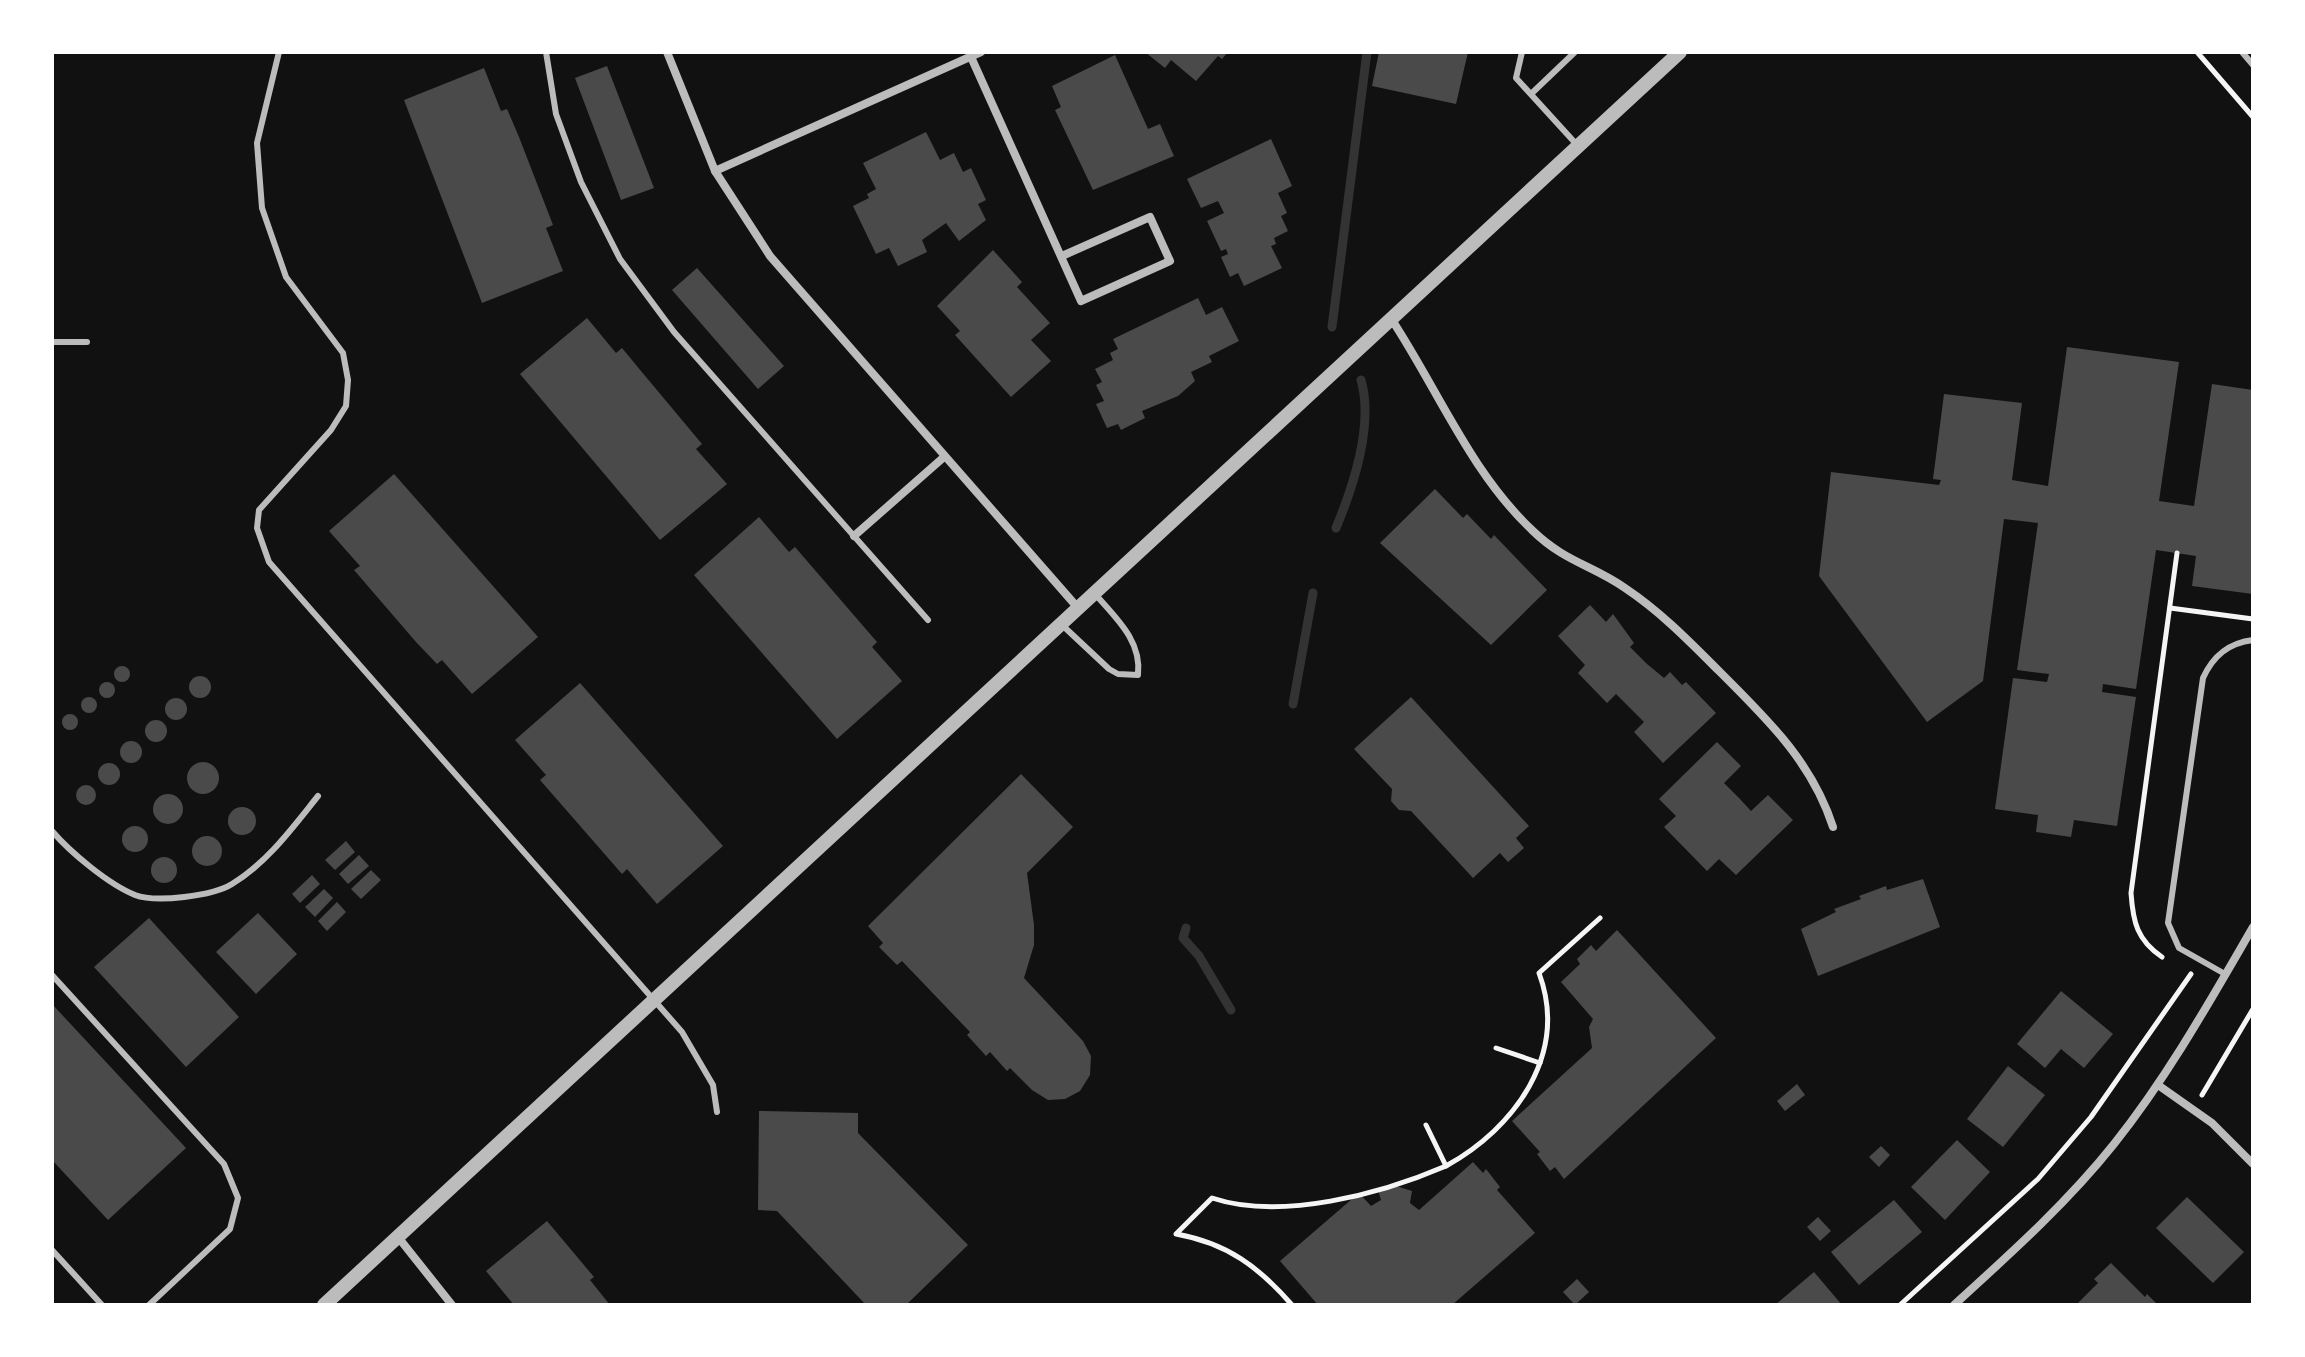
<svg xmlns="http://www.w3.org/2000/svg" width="2305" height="1357" font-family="'Fira Sans',sans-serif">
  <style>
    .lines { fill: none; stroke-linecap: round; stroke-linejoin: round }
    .stream { stroke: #333; stroke-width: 9 }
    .building { fill: #4a4a4a }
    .path { stroke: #f5f5f5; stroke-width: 5 }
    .service { stroke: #bcbcbc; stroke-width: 6 }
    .minor { stroke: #bcbcbc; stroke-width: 8 }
    .tertiary { stroke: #bcbcbc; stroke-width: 14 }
  </style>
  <rect width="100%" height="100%" fill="#111"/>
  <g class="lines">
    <g class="stream">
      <polyline points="1332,327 1367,52"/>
      <path d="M 1336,528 C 1353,487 1374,425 1361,380"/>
      <polyline points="1293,704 1313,593"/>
      <polyline points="1186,928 1183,938 1199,956 1231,1010"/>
    </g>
  </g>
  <g class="building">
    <polygon points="1145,52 1228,52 1222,59 1218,56 1196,81 1171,60 1165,68"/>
    <polygon points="1379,52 1468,52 1456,104 1372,86"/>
    <polygon points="1115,55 1148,129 1160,124 1174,156 1093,190 1055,110 1061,107 1052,86"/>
    <polygon points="607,66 654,188 621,200 575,78"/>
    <polygon points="484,68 501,111 507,109 519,137 553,225 546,228 563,271 482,303 404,100"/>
    <polygon points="926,132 940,160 954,153 963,172 971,168 986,200 978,204 986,220 959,241 946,223 922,240 927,252 898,266 889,248 876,254 853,206 869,198 867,194 876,189 863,163"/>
    <polygon points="1271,139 1292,186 1278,193 1287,213 1281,216 1288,231 1274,238 1276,244 1271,246 1282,268 1244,286 1238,273 1230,277 1221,257 1228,254 1226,249 1221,251 1207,221 1224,213 1218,201 1201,208 1187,179"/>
    <polygon points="993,250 1022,282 1017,287 1050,323 1031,340 1051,361 1011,397 955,335 960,331 937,306"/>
    <polygon points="697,268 784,366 758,389 672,290"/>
    <polygon points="1198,298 1206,315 1222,307 1239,341 1209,356 1212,362 1191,372 1195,381 1178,396 1142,411 1145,418 1121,430 1118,424 1107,428 1096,404 1104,401 1096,385 1102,382 1095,369 1113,360 1110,353 1118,349 1113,339"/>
    <polygon points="587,318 616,353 622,348 641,371 702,444 696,449 727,484 660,540 520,374"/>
    <polygon points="2067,347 2179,362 2159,501 2194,506 2212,384 2253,390 2253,594 2192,586 2196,556 2156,550 2136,689 2103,684 2102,692 2136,697 2117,826 2074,820 2071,837 2036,832 2038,815 1995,809 2013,678 2047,682 2049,674 2017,670 2038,523 2004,519 1983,681 1927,722 1819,576 1831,472 1939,485 1941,480 1933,479 1944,394 2022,403 2012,480 2048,486"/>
    <polygon points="394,474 538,637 472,694 442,660 437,664 416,642 354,570 360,566 329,531"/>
    <polygon points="1435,489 1463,518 1467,514 1491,539 1494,535 1547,590 1491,645 1380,543"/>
    <polygon points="759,517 789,552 795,547 877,642 872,647 902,681 837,739 694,575"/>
    <polygon points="1590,605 1606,622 1613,614 1634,643 1630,647 1647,664 1664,678 1670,672 1682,685 1686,682 1716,713 1663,763 1634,732 1644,722 1616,694 1607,703 1578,673 1585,665 1558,636"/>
    <circle cx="122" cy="674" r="8"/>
    <circle cx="200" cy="687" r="11"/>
    <circle cx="107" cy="690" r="8"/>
    <polygon points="580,683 723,846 657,904 627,869 622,874 540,780 546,775 515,740"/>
    <circle cx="89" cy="705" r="8"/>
    <polygon points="1411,697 1529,826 1516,838 1524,848 1508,862 1500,853 1473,878 1411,811 1399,810 1391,801 1392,789 1354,749"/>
    <circle cx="176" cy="709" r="11"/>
    <circle cx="70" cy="722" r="8"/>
    <circle cx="156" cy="731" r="11"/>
    <circle cx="131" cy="752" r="11"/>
    <polygon points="1717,742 1741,766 1724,783 1739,798 1751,811 1768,795 1793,820 1736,875 1719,859 1707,871 1664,827 1676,816 1659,799"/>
    <circle cx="203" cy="778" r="16"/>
    <circle cx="109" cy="774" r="11"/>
    <polygon points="1021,774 1073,827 1027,873 1034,925 1034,945 1024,978 1083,1041 1091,1056 1090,1075 1080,1091 1065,1099 1048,1100 1032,1090 1010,1068 1007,1071 990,1052 986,1056 967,1035 970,1032 902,961 897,965 879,947 883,943 868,926"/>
    <circle cx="86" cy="795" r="10"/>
    <circle cx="168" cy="809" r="15"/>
    <circle cx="242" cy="821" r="14"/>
    <circle cx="135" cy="839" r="13"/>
    <circle cx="207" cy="851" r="15"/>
    <polygon points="346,841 355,852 335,870 325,860"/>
    <polygon points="359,855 369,866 348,884 339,874"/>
    <circle cx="164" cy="870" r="13"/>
    <polygon points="371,870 381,880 361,899 351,889"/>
    <polygon points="312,875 320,884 300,903 292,894"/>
    <polygon points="1923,879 1940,927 1818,976 1801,929 1836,912 1834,909 1861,899 1859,896 1886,886 1887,890"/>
    <polygon points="324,889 333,898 315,917 305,907"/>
    <polygon points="337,902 346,912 327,931 318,921"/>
    <polygon points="258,913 297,954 256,994 216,952"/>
    <polygon points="149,918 239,1017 186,1067 94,967"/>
    <polygon points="1617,930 1716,1038 1564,1179 1555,1167 1550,1171 1537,1154 1540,1152 1512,1121 1592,1048 1589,1027 1593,1019 1561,982 1580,964 1577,959 1591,945 1596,951"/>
    <polygon points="2061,991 2113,1034 2084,1068 2061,1049 2045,1068 2017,1044"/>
    <polygon points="52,1004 186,1148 108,1220 52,1160"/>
    <polygon points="2008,1066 2045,1095 2003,1147 1967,1119"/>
    <polygon points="1797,1084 1805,1095 1785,1111 1777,1101"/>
    <polygon points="759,1111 858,1113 858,1133 968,1245 906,1305 866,1305 777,1211 758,1210"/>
    <polygon points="1957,1140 1990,1172 1945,1220 1911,1187"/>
    <polygon points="1881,1146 1890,1155 1879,1167 1869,1157"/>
    <polygon points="1473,1162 1483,1173 1486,1169 1500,1187 1497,1190 1535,1233 1452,1305 1318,1305 1280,1261 1359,1193 1371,1206 1381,1200 1378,1190 1396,1186 1412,1191 1410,1203 1419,1210"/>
    <polygon points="2187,1197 2244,1252 2213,1283 2156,1228"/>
    <polygon points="1894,1200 1922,1232 1859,1285 1831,1252"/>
    <polygon points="1818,1217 1831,1231 1820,1241 1807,1227"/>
    <polygon points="547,1221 594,1277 590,1280 610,1305 514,1305 486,1271"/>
    <polygon points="2111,1263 2145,1297 2147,1294 2158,1305 2076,1305 2098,1283 2094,1279"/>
    <polygon points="1814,1272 1842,1305 1775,1305"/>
    <polygon points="1577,1279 1589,1292 1575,1305 1563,1292"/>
  </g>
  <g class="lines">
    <g class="path">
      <polyline points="2197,52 2253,117"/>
      <polyline points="2170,608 2253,619"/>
      <path d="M 2162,957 C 2137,940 2133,922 2131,893 L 2177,553"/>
      <polyline points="1496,1048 1540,1063"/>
      <polyline points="2202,1095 2253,1009"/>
      <path d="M 1426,1125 L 1446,1166 C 1515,1128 1569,1054 1539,973 L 1600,918"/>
      <path d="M 1292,1305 C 1259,1267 1227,1243 1176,1234 L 1212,1198 C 1281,1221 1381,1194 1446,1166"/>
      <polyline points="1900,1305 2038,1179 2091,1117 2191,974"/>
    </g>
    <g class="service">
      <polyline points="279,52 257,143 262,208 286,277 343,353 348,380 346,406 331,430 259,510 257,528 269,562 682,1032 713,1085 717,1112"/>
      <polyline points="546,52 556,114 581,182 620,259 674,332 928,620"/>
      <polyline points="1522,52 1516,78 1578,146"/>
      <polyline points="2242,52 2253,65"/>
      <polyline points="1531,94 1575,52"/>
      <polyline points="52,342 87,342"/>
      <path d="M 1061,624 L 1109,669 L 1118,674 L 1138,675 C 1142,641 1116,618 1095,594"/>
      <path d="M 52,831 C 70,852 108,884 135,895 C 156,903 213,896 232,884 C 267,863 293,827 318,796"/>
      <path d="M 2225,974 L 2179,948 L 2168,923 L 2203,678 C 2213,656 2228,643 2253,640"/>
      <polyline points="52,975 224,1164 238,1198 230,1229 149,1305"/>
      <polyline points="52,1250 102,1305"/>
    </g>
    <g class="minor">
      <polyline points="667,52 715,171 770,256 1078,608"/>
      <polyline points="971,57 1081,301 1170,261 1150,217 1062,256"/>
      <polyline points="715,171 981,52"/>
      <path d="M 1392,320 C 1438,390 1471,473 1533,531 C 1565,562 1592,565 1625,588 C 1661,612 1690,642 1720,672 C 1768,720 1812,762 1833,827"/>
      <polyline points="854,536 944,457"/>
      <polyline points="2158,1085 2212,1123 2253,1164"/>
      <polyline points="398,1237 452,1305"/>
      <path d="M 1954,1305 C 2010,1254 2067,1203 2114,1144 C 2168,1076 2210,1001 2253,927"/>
    </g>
    <polyline class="tertiary" points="324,1305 1680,52"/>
  </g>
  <rect width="2305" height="1357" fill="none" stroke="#ffffff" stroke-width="108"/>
</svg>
